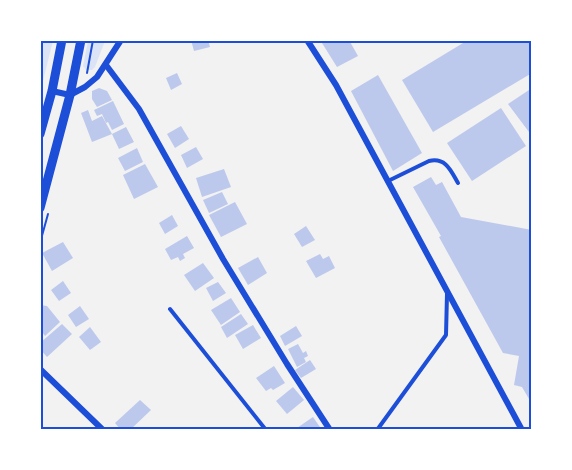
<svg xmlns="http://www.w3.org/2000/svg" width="572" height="470" font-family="'Golos Text',sans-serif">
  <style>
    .green { fill: #dbe4f7 }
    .building { fill: #bdc9ec }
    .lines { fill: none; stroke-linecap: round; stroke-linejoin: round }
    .path { stroke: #1d4ed8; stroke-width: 2 }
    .service { stroke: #1d4ed8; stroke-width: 4 }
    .minor { stroke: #1d4ed8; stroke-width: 6 }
    .tertiary { stroke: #1d4ed8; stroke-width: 9 }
    .neatline { fill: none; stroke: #1d4ed8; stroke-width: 2 }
  </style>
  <rect width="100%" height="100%" fill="#f2f2f2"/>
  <g class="green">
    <polygon points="41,40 53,41 41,89 40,41"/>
    <polygon points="88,41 105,41 95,67 92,70 86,70 83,66"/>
  </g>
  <g class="building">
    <polygon points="191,40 208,40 210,47 194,51"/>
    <polygon points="327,40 349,40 358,56 337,67 322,43"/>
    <polygon points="468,40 532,40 532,73 433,132 402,80"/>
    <polygon points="177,73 182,84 171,90 166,78"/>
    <polygon points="378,75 422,153 393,171 351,91"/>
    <polygon points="99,88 107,91 112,100 97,107 92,99 92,91"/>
    <polygon points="532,88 532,136 508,104"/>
    <polygon points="113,101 124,124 112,130 108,122 106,123 102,114 97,116 94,110"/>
    <polygon points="501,108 526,146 472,181 447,143"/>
    <polygon points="88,110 92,121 102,116 112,134 92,142 81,113"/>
    <polygon points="181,126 189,139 175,148 167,134"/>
    <polygon points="126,127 134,142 119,149 112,134"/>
    <polygon points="196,147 203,159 187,168 181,155"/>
    <polygon points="137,148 143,162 125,171 118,158"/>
    <polygon points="145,164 158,187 134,199 123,175"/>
    <polygon points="224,169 231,187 202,197 196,178"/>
    <polygon points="431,177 436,185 442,182 461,217 532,230 532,404 522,387 514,385 519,356 503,353 439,237 441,236 413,187"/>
    <polygon points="222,192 228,204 209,213 203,200"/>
    <polygon points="235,202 247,224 221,237 209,215"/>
    <polygon points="172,215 178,226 165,234 159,223"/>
    <polygon points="306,226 315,240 302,247 294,234"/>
    <polygon points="187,236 194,248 183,254 185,258 180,261 178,257 171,260 165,249"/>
    <polygon points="63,242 73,258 52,271 42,253"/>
    <polygon points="320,254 323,259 329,256 335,268 316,278 306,261"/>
    <polygon points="258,257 267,273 248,285 238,268"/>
    <polygon points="203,263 214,278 195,291 184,275"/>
    <polygon points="63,281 71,293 59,301 51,290"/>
    <polygon points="218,282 226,293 213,301 206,288"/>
    <polygon points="231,298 240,312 221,325 211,310"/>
    <polygon points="40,305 47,306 60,322 45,336 40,329"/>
    <polygon points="80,306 89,319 76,327 68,315"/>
    <polygon points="241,314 248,324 227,338 221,327"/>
    <polygon points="62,324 72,334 47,357 40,349 40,343"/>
    <polygon points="253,325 261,338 243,349 235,335"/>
    <polygon points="296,326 302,336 285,346 280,336"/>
    <polygon points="90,327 101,342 90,350 79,337"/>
    <polygon points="298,344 303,353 306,351 308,356 304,358 306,362 297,367 288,349"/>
    <polygon points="310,360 316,369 301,378 295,370"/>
    <polygon points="274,366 285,383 273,390 271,388 266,391 256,378"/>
    <polygon points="293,387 304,400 287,414 276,401"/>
    <polygon points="140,400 151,410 130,430 121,430 115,423"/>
    <polygon points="313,417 322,430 294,430"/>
  </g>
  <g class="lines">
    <g class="path">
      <polyline points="87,73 93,40"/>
      <polyline points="40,243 48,214"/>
    </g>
    <g class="service">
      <path d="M 388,181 L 429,161 C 446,157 451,171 458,183"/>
      <polyline points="170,309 266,430"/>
      <polyline points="377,430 446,335 447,294"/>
    </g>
    <g class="minor">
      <polyline points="307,40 336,85 522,430"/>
      <polyline points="106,65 139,109 223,259 287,364 330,430"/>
      <polyline points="52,91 70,95 85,87 97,77 121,40"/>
      <polyline points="40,369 103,430"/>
    </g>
    <g class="tertiary">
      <polyline points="40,134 52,91 62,40"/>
      <polyline points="40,208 70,95 81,40"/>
    </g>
  </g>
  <rect width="572" height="470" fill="none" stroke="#ffffff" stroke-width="84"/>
  <rect x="42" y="42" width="488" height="386" class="neatline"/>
</svg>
